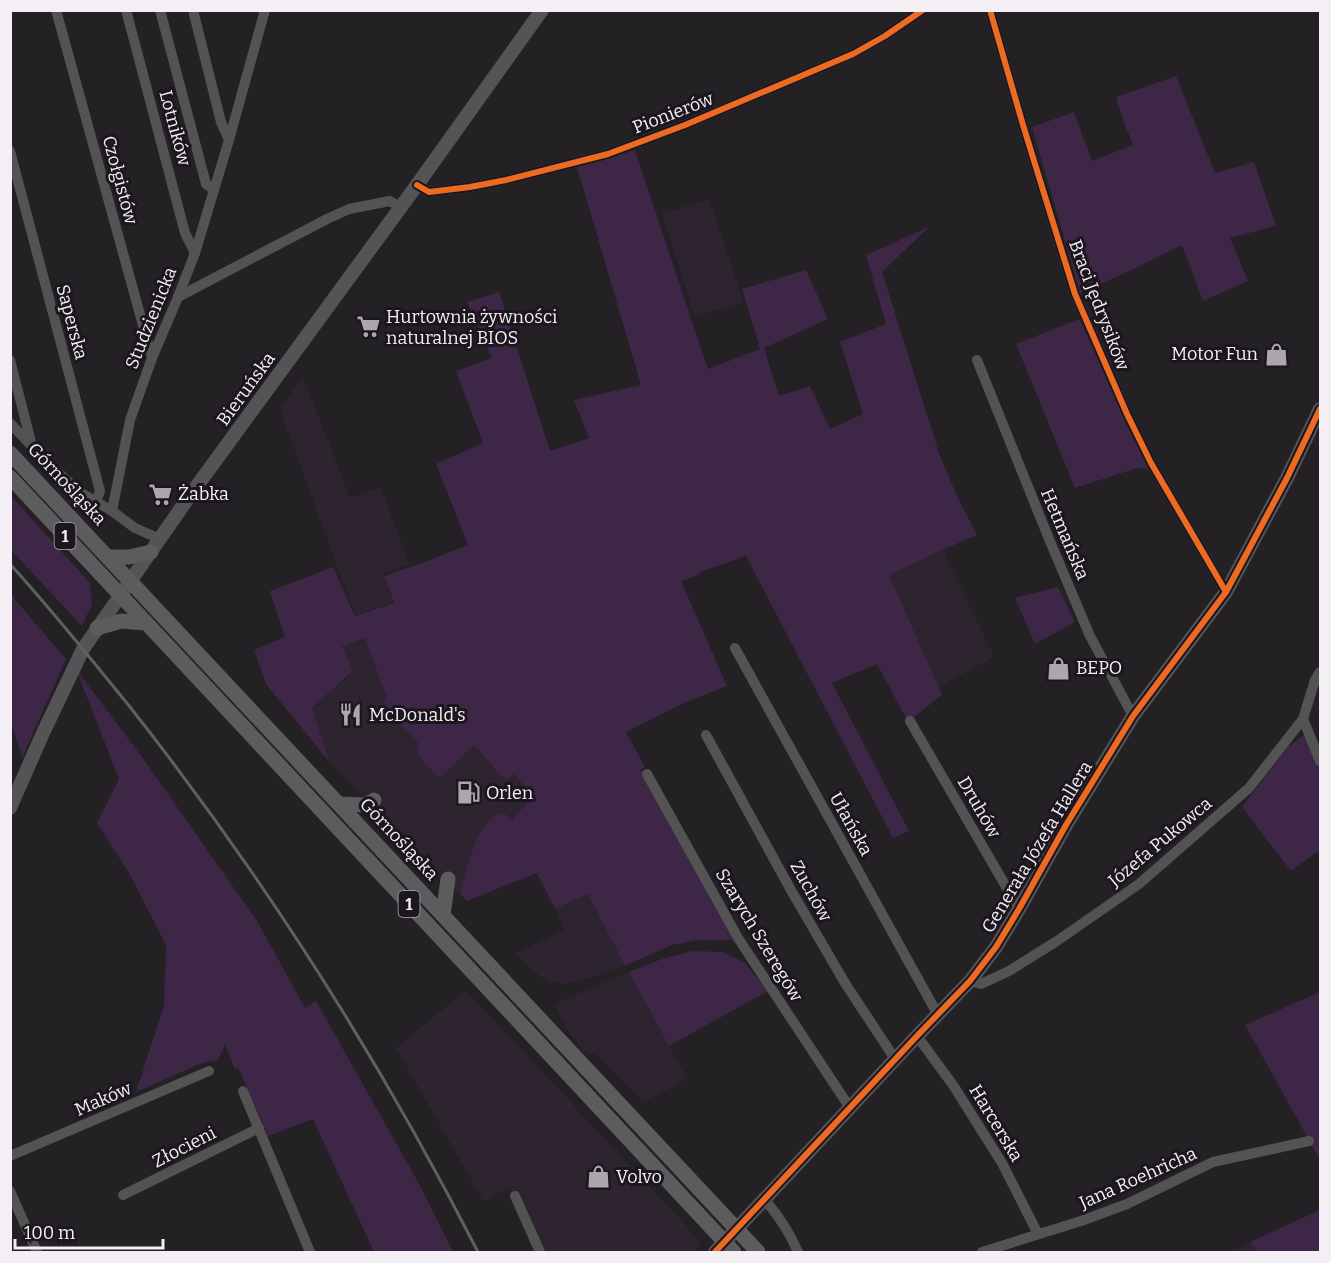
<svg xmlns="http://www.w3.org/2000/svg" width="1331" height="1263" font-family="Bitter,serif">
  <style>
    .built { fill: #2d2430 }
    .green { fill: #3d2646 }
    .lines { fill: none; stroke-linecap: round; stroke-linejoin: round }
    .street { stroke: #545354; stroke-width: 10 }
    .secondary { stroke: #545355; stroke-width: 14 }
    .primary { stroke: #5c5b5d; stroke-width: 15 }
    .rail { stroke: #616061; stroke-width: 3 }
    .cycleway-casing { stroke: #1c161e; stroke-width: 10 }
    .cycleway { stroke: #ed6a23; stroke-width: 6 }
    .labels { text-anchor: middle; stroke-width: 6; stroke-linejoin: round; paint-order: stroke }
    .shield { fill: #1c161e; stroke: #b2aeb4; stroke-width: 1.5 }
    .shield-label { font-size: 16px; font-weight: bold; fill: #f3eff4 }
    .street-label { font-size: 18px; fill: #f3eff4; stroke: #1c161e }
    .poi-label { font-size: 18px; fill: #f3eff4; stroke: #1c161e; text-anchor: start }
  </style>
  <rect width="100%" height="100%" fill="#242125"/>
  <g class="built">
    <polygon points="709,199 743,302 695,317 662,214"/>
    <polygon points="303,377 350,498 380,487 410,565 383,573 393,602 355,615 280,409"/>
    <polygon points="942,549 994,657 938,687 888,575"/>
    <polygon points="365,638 386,696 383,706 419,743 417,755 440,778 474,745 505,779 514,773 533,797 512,820 472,850 460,894 330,763 312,708 353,672 342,646"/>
    <polygon points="588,894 625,966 591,978 565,984 551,982 541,977 516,953 564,930 555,909"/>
    <polygon points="629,972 687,1079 643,1102 596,1054 585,1052 570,1034 554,1004"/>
    <polygon points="466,990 700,1241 700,1245 693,1252 538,1252 508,1188 484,1202 396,1048"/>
    <polygon points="1250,1242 1257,1252 1229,1252"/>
  </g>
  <g class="green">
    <polygon points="1176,76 1215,173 1254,162 1276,226 1230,238 1248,281 1203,301 1182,245 1127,272 1080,293 1032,127 1074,112 1092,161 1133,145 1122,117 1116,97"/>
    <path d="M 635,150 L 708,369 L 760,349 L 742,289 L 806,270 L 828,319 L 764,348 L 779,396 L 810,386 L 830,429 L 863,414 L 840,342 L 886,324 L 866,255 L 929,227 L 882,272 L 940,456 L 957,496 L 977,535 L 942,550 L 889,575 L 942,695 L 908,722 L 877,664 L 832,683 L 909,831 L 893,838 L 746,556 L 700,572 L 699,575 L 681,581 L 727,686 L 686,702 L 626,732 L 645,767 L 640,770 L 733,940 L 697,940 L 672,945 L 625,966 L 588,894 L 555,909 L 537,873 L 467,901 L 460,894 C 466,872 474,829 495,816 C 497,814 501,814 504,813 L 512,820 L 533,796 L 514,774 L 505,780 L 474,745 L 440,778 L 417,755 L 418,743 L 383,706 L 386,696 L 365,638 L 342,646 L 353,671 L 312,708 L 330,763 L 266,684 L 254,650 L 285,637 L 270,591 L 333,567 L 355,616 L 394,603 L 384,576 L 419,564 L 468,545 L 436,464 L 483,443 L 456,371 L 492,358 L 467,302 L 499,292 L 550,451 L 589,438 L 574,400 L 641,385 L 577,167 Z"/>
    <polygon points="1079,319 1150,469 1137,468 1075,488 1016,344"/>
    <polygon points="11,496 90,583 92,604 82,626 11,550"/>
    <polygon points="1058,587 1075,622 1035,644 1015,598"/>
    <polygon points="11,595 66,659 22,758 11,722"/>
    <polygon points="76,669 142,757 257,921 305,1008 316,1001 418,1182 453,1252 374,1252 313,1119 268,1136 239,1069 234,1068 225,1044 218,1060 202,1063 136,1092 164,1006 166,945 129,873 97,823 119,779"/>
    <polygon points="1304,735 1320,766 1320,850 1291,871 1242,807 1288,747"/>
    <polygon points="692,951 722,952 744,962 768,991 669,1046 629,972 662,959"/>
    <polygon points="1320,992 1320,1160 1245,1025"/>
    <polygon points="1320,1210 1320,1252 1257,1252 1250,1242"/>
  </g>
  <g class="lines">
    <g class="street">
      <polyline points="56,10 152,358"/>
      <polyline points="126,10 185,233 195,253"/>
      <polyline points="160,10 206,184 214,190"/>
      <polyline points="193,10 221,122 229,140"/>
      <polyline points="990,10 1023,125 1075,294 1127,414 1151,463 1226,592"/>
      <polyline points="10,151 100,491 96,502"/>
      <polyline points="417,185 429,192 470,187 506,180 608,154 685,125 853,54 885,36 923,10"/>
      <polyline points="178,297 327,219 349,209 390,201 401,208"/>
      <polyline points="10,360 31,442"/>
      <polyline points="977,360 1049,539 1090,636 1133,716"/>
      <polyline points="10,423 46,461 78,491 112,511 135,528 160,539"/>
      <polyline points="112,511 130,420 152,358 178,297 195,253 229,140 265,10"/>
      <polyline points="735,648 938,1015"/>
      <polyline points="1303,719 1320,761"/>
      <polyline points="910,721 1019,909"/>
      <polyline points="706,735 792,892 845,983 895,1059"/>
      <polyline points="647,774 738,938 850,1108"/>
      <polyline points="970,981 981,984 1009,971 1057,941 1139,884 1249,788 1303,719 1315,680 1320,672"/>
      <polyline points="917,1036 953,1085 1002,1163 1038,1234"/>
      <polyline points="243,1091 310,1252"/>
      <polyline points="10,1156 209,1071"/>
      <polyline points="10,1191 37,1252"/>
      <polyline points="123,1195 259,1128"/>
      <polyline points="515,1196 540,1252"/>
      <path d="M 765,1200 C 780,1217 789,1231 798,1252"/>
      <polyline points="982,1252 1081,1221 1127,1204 1213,1162 1309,1141"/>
    </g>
    <g class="secondary">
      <polyline points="10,808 43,733 83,649 191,494 417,185 542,10"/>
      <polyline points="715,1252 917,1036 970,981 996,947 1019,909 1066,825 1133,716 1226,592 1287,478 1320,409"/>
    </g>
    <g class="primary">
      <polyline points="10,453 758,1252"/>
      <polyline points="10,477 734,1252"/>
      <polyline points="108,557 129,557 151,552"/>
      <polyline points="97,628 121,621 145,623"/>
      <polyline points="339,804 366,805 374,800"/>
      <polyline points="443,915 448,879"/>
    </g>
    <path class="rail" d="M 10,564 C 52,610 91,659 130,707 C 264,877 380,1060 478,1252"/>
    <defs>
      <g id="cycleway">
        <polyline points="990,10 1023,125 1075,294 1127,414 1151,463 1226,592"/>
        <polyline points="417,185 429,192 470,187 506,180 608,154 685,125 853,54 885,36 923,10"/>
        <polyline points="715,1252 917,1036 970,981 996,947 1019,909 1066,825 1133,716 1226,592 1287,478 1320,409"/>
      </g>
    </defs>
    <use href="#cycleway" class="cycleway-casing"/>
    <use href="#cycleway" class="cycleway"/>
  </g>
  <defs>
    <symbol id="supermarket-bare" viewBox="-9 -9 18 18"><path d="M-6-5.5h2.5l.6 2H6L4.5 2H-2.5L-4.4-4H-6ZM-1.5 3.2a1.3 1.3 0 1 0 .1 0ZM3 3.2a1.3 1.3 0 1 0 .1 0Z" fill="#aba7ac" stroke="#1c161e" stroke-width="2.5" paint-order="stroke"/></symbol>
    <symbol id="shop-bare" viewBox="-9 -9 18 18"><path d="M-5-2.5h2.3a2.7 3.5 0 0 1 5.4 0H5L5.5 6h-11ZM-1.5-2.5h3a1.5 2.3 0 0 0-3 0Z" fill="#aba7ac" stroke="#1c161e" stroke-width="2.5" paint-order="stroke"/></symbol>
    <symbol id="restaurant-bare" viewBox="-9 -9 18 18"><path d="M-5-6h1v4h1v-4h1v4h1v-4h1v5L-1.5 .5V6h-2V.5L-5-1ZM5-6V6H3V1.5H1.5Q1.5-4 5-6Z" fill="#aba7ac" stroke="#1c161e" stroke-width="2.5" paint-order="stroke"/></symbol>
    <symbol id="fuel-bare" viewBox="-9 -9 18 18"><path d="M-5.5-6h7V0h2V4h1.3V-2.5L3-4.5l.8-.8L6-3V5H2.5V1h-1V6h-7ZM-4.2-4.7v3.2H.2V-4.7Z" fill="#aba7ac" stroke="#1c161e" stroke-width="2.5" paint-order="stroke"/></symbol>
  </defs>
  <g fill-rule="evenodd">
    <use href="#supermarket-bare" x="352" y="310" width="33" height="33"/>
    <use href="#shop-bare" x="1260" y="338" width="33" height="33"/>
    <use href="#supermarket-bare" x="144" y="478" width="33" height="33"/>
    <use href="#shop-bare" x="1042" y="652" width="33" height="33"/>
    <use href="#restaurant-bare" x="334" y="698" width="33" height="33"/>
    <use href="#fuel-bare" x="452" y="776" width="33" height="33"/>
    <use href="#shop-bare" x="582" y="1160" width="33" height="33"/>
  </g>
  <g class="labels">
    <g class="shield">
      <rect x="54.5" y="523" width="21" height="26" rx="4.5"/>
      <rect x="398.5" y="891" width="21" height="26" rx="4.5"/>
    </g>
    <g class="shield-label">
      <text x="65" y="542">1</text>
      <text x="409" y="910">1</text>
    </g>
    <g class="street-label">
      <text transform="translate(673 113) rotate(-21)" y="6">Pionierów</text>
      <text transform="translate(175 128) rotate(75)" y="6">Lotników</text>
      <text transform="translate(120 180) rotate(75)" y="6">Czołgistów</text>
      <text transform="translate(1099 305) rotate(69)" y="6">Braci Jędrysików</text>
      <text transform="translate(151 318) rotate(-68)" y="6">Studzienicka</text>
      <text transform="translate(72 322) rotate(75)" y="6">Saperska</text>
      <text transform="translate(246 389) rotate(-54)" y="6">Bieruńska</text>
      <text transform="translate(67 484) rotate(47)" y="6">Górnośląska</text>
      <text transform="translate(1065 534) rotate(67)" y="6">Hetmańska</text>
      <text transform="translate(979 807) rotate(60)" y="6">Druhów</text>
      <text transform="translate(851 824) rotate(61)" y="6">Ułańska</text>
      <text transform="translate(399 839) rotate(47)" y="6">Górnośląska</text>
      <text transform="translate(1160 842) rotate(-40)" y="6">Józefa Pukowca</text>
      <text transform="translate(1037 847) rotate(-59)" y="6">Generała Józefa Hallera</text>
      <text transform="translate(811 891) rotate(61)" y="6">Zuchów</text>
      <text transform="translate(759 935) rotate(59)" y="6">Szarych Szeregów</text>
      <text transform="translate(103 1099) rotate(-23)" y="6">Maków</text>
      <text transform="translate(996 1123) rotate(59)" y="6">Harcerska</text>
      <text transform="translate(184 1147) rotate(-27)" y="6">Złocieni</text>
      <text transform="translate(1138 1178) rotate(-24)" y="6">Jana Roehricha</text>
    </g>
    <g class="poi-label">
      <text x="386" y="323">Hurtownia żywności<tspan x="386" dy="21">naturalnej BIOS</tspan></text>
      <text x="1258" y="360" text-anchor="end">Motor Fun</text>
      <text x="178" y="500">Żabka</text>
      <text x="1076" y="674">BEPO</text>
      <text x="369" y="721">McDonald's</text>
      <text x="486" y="799">Orlen</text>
      <text x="616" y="1183">Volvo</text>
    </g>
  </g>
  <rect width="1331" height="1263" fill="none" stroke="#f3eff4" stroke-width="24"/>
  <path d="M15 1239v9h148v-9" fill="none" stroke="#f3eff4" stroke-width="3"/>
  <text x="24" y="1239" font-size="18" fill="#f3eff4" stroke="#1c161e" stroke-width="4.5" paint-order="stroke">100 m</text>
</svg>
